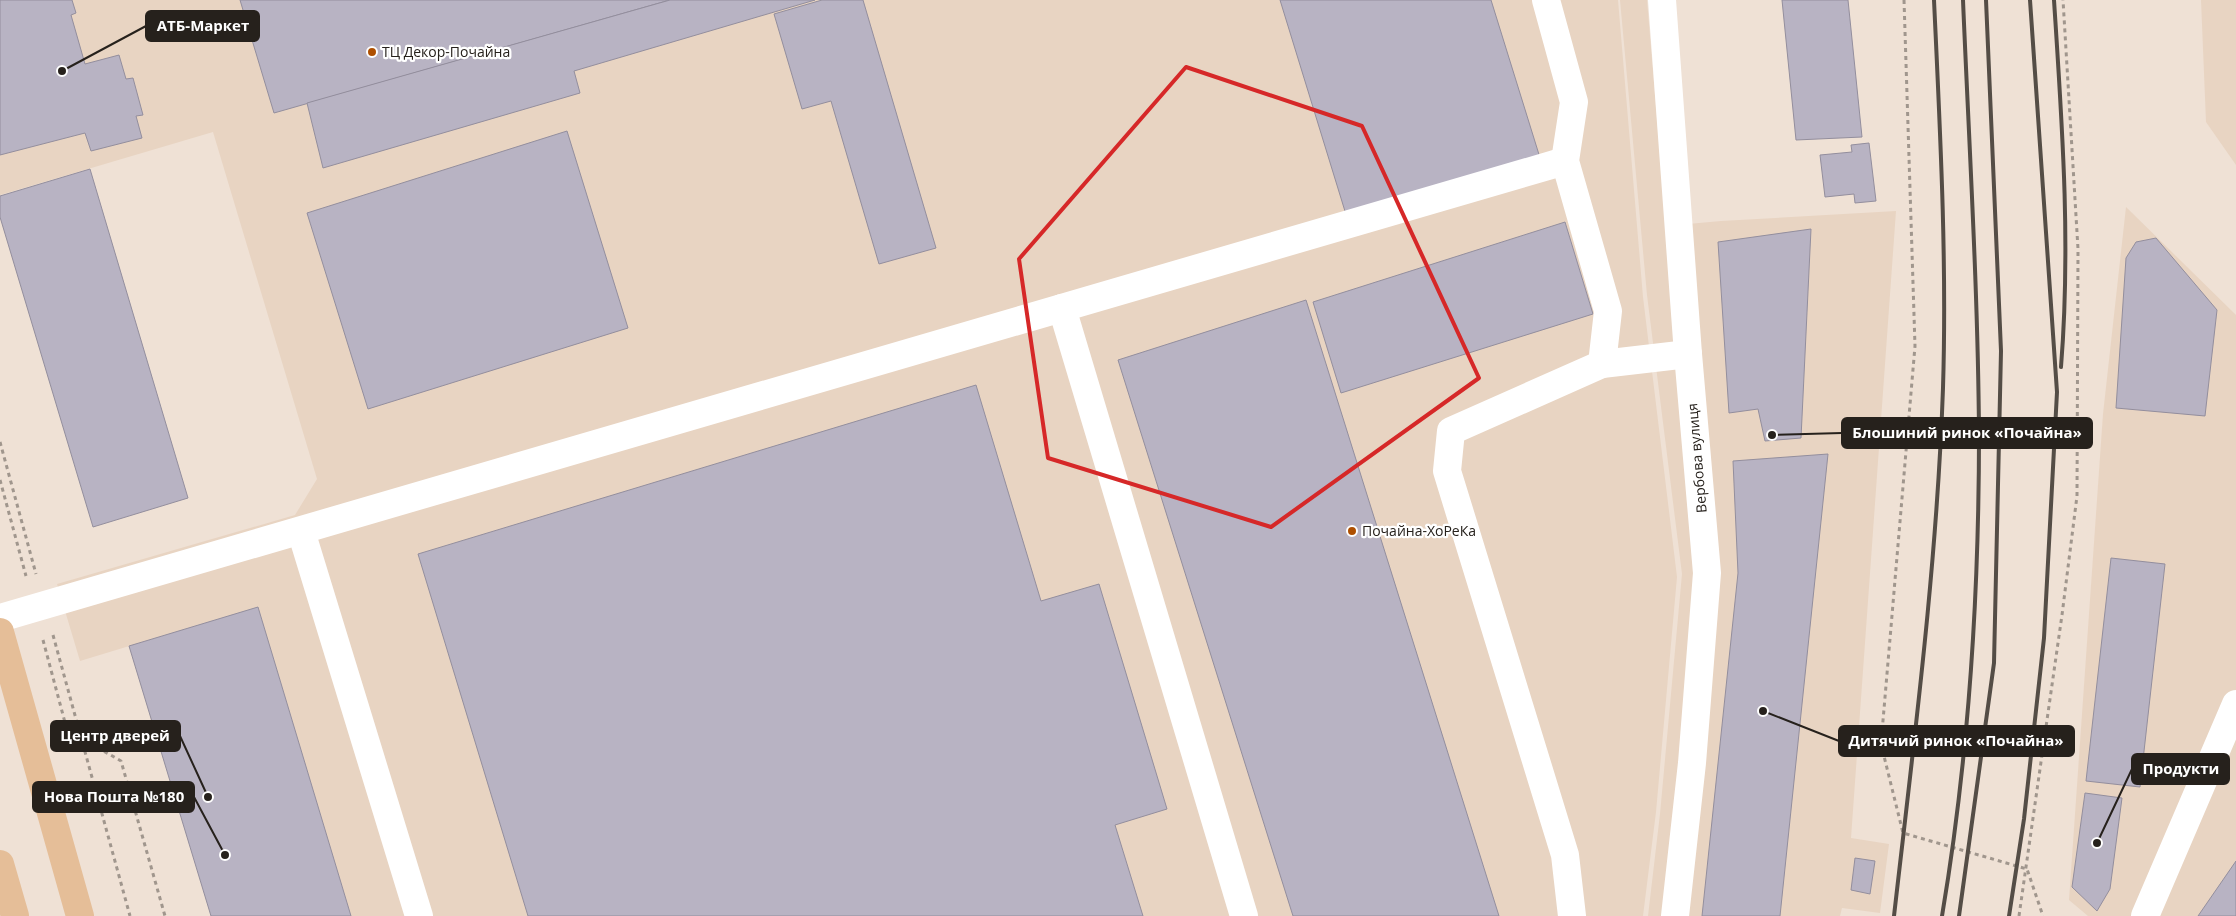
<svg xmlns="http://www.w3.org/2000/svg" width="2236" height="916" font-family="'Open Sans',sans-serif">
  <style>
    .built { fill: #e8d4c2 }
    .building { fill: #b8b3c3; stroke: #938e9d }
    .lines { fill: none; stroke-linecap: round; stroke-linejoin: round }
    .path { stroke: #a0968d; stroke-width: 3; stroke-dasharray: 4 4; stroke-linecap: butt }
    .minor { stroke: #fff; stroke-width: 28 }
    .major { stroke: #e5be98; stroke-width: 28 }
    .rail { stroke: #544d46; stroke-width: 4 }
    .marked { fill: none; stroke: #d62828; stroke-width: 4; stroke-linejoin: round }
    .poi-dot { fill: #ae4f00; stroke: #fff; stroke-width: 2 }
    .labels { text-anchor: middle; stroke-width: 4.5; stroke-linejoin: round; paint-order: stroke }
    .poi-label { font-size: 14px; fill: #26211c; stroke: #fff; text-anchor: start }
    .street-label { font-size: 14px; fill: #26211c; stroke: #fff }
    .leader { fill: none; stroke: #26211c; stroke-width: 2 }
    .callout-dot { fill: #26211c; stroke: #fff; stroke-width: 2 }
    .callout { fill: #26211c; stroke: #26211c; stroke-width: 2 }
    .callout-label { font-size: 15px; text-anchor: middle; font-weight: bold; fill: #fff }
  </style>
  <rect width="100%" height="100%" fill="#efe1d5"/>
  <g class="built">
    <polygon points="0,0 1618,0 1643,297 1677,577 1656,812 1643,916 351,916 258,607 80,661 57,584 295,515 317,479 213,132 0,195"/>
    <polygon points="1620,0 1647,0 1666,226 1721,221 1896,211 1851,838 1889,844 1880,913 1842,908 1840,916 1648,916 1660,814 1682,574 1647,295"/>
    <polygon points="2201,0 2236,0 2236,165 2206,122"/>
    <polygon points="2126,207 2236,315 2236,916 2088,916 2069,900 2103,414"/>
  </g>
  <g class="building">
    <polygon points="0,0 72,0 76,13 71,15 85,64 119,55 126,79 133,78 143,115 136,116 142,138 91,151 85,133 0,155"/>
    <polygon points="240,0 670,0 274,113"/>
    <polygon points="670,0 815,0 574,71 580,93 323,168 307,103"/>
    <polygon points="822,0 863,0 936,248 879,264 831,101 802,109 774,14"/>
    <polygon points="1280,0 1491,0 1541,161 1348,221"/>
    <polygon points="1782,0 1848,0 1862,137 1796,140"/>
    <polygon points="567,131 628,328 368,409 307,213"/>
    <polygon points="1869,143 1876,201 1855,203 1854,194 1825,197 1820,155 1852,152 1851,145"/>
    <polygon points="90,169 188,498 93,527 0,217 0,196"/>
    <polygon points="1565,222 1593,314 1341,393 1313,302"/>
    <polygon points="1811,229 1801,438 1765,441 1758,409 1729,413 1718,242"/>
    <polygon points="2156,238 2217,310 2205,416 2116,408 2126,258 2136,242"/>
    <polygon points="1306,300 1499,916 1293,916 1118,360"/>
    <polygon points="976,385 1041,601 1099,584 1167,809 1115,825 1143,916 528,916 418,554"/>
    <polygon points="1828,454 1780,916 1702,916 1738,573 1733,461"/>
    <polygon points="2111,558 2165,564 2140,787 2086,781"/>
    <polygon points="258,607 351,916 211,916 129,646"/>
    <polygon points="2085,793 2122,798 2110,889 2097,911 2072,887"/>
    <polygon points="1855,858 1875,861 1870,894 1851,890"/>
    <polygon points="2236,861 2236,916 2198,916"/>
  </g>
  <g class="lines">
    <g class="path">
      <polyline points="1904,0 1915,346 1881,744 1903,833 2027,869 2043,916"/>
      <polyline points="0,442 36,574"/>
      <polyline points="0,480 26,576"/>
      <polyline points="53,635 130,916"/>
      <polyline points="43,640 67,730 121,761 165,916"/>
      <polyline points="2019,916 2062,615 2077,496 2078,249 2063,0"/>
    </g>
    <g class="minor">
      <polyline points="1546,0 1574,102 1565,161 1608,311 1602,364 1451,431 1447,471 1565,855 1572,916"/>
      <polyline points="1662,0 1688,354 1707,573 1692,763 1675,916"/>
      <polyline points="1062,308 1244,916"/>
      <polyline points="1602,364 1688,354"/>
      <polyline points="301,531 419,916"/>
      <polyline points="0,618 1565,161"/>
      <polyline points="2145,916 2236,704"/>
    </g>
    <g class="major">
      <polyline points="0,632 80,916"/>
      <polyline points="0,864 15,916"/>
    </g>
    <g class="rail">
      <path d="M 2054,0 C 2062,123 2071,243 2061,367"/>
      <path d="M 1894,916 C 1914,741 1937,564 1943,388 C 1947,258 1940,129 1934,0"/>
      <path d="M 1942,916 C 1969,756 1979,595 1979,434 C 1978,289 1969,144 1963,0"/>
      <polyline points="1959,916 1994,663 2001,351 1986,0"/>
      <polyline points="2009,916 2024,819 2044,638 2057,392 2030,0"/>
    </g>
  </g>
  <path class="marked" d="M 1186,67 L 1362,126 L 1479,378 L 1271,527 L 1048,458 L 1019,259 Z"/>
  <g class="poi-dot">
    <circle cx="372" cy="52" r="5"/>
    <circle cx="1352" cy="531" r="5"/>
  </g>
  <g class="labels">
    <g class="poi-label">
      <text x="382" y="57">ТЦ Декор-Почайна</text>
      <text x="1362" y="536">Почайна-ХоРеКа</text>
    </g>
    <g class="street-label">
      <text transform="translate(1697 458) rotate(-95)" y="5">Вербова вулиця</text>
    </g>
  </g>
  <path class="leader" d="M62 71L146 26M1772 435L1842 433M208 797L180 736M1763 711L1839 741M2097 843L2132 769M225 855L194 797"/>
  <g class="callout-dot">
    <circle cx="62" cy="71" r="5"/>
    <circle cx="1772" cy="435" r="5"/>
    <circle cx="208" cy="797" r="5"/>
    <circle cx="1763" cy="711" r="5"/>
    <circle cx="2097" cy="843" r="5"/>
    <circle cx="225" cy="855" r="5"/>
  </g>
  <g class="callout">
    <rect x="146" y="11" width="113" height="30" rx="5"/>
    <rect x="1842" y="418" width="250" height="30" rx="5"/>
    <rect x="51" y="721" width="129" height="30" rx="5"/>
    <rect x="1839" y="726" width="235" height="30" rx="5"/>
    <rect x="2132" y="754" width="97" height="30" rx="5"/>
    <rect x="33" y="782" width="161" height="30" rx="5"/>
  </g>
  <g class="callout-label">
    <text x="203" y="31">АТБ-Маркет</text>
    <text x="1967" y="438">Блошиний ринок «Почайна»</text>
    <text x="115" y="741">Центр дверей</text>
    <text x="1956" y="746">Дитячий ринок «Почайна»</text>
    <text x="2181" y="774">Продукти</text>
    <text x="114" y="802">Нова Пошта №180</text>
  </g>
</svg>
